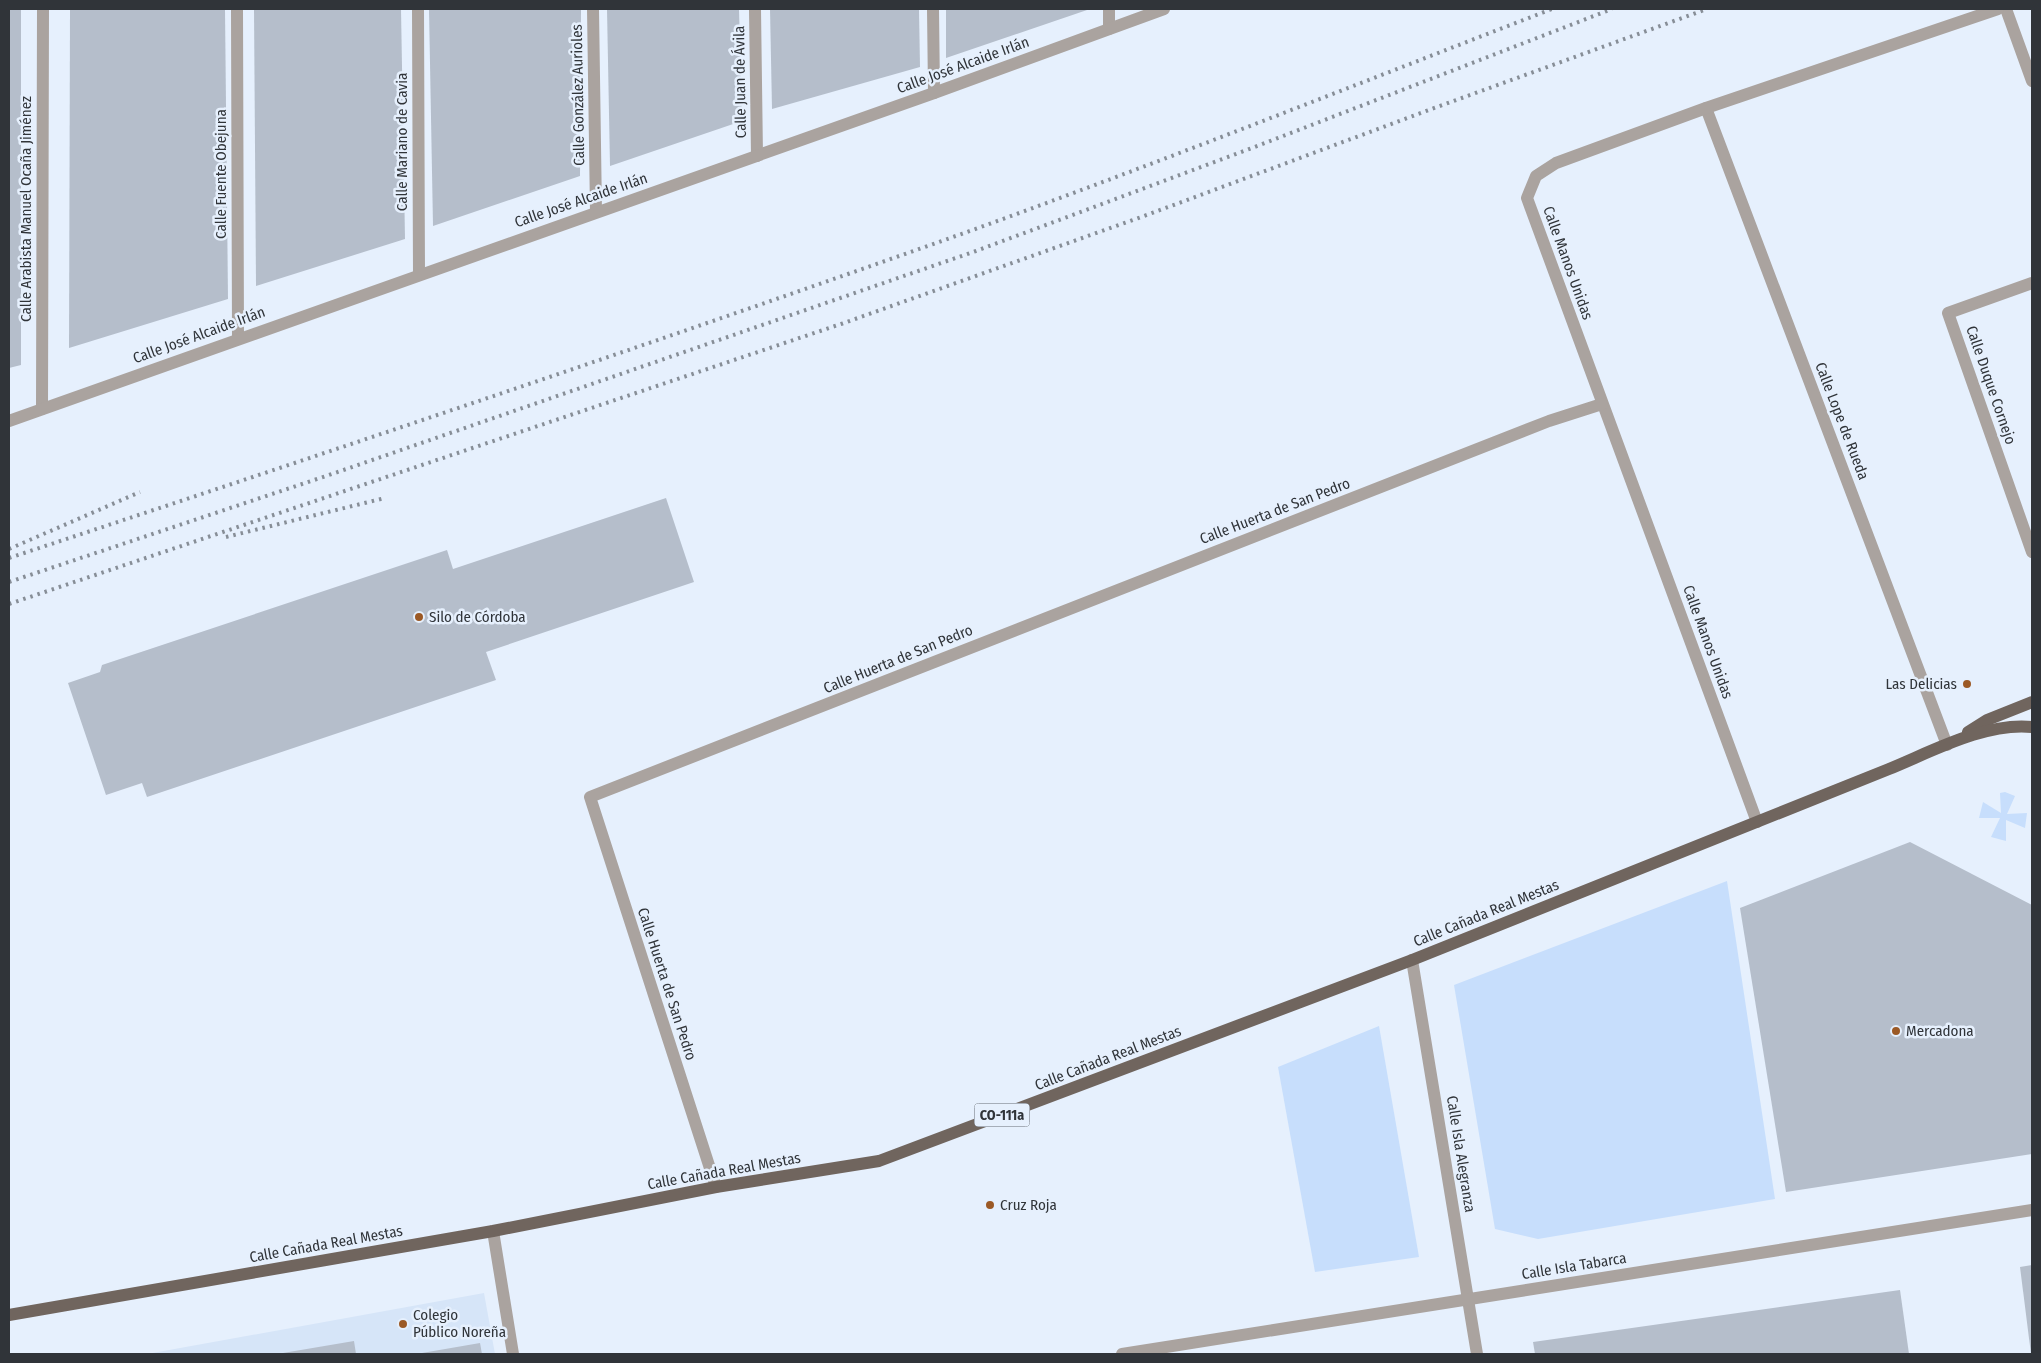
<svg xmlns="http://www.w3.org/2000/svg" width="2041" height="1363" font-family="'Fira Sans Condensed',sans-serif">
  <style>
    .built { fill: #d6e5f8 }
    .green { fill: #c7defc }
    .building { fill: #b5becb }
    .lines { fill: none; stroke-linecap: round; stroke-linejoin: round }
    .minor { stroke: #aaa39f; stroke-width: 12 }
    .major { stroke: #70655e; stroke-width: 12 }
    .rail { stroke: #878e97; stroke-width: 4; stroke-dasharray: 2.5 5; stroke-linecap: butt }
    .poi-dot { fill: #9b5925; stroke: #e6f0fd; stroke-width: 2 }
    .labels { text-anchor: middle; stroke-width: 5; stroke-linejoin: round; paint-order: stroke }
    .shield { fill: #e6f0fd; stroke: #676c74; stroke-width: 1 }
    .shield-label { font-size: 14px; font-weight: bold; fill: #303439 }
    .street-label { font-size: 15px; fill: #303439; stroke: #e6f0fd }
    .poi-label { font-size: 15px; fill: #303439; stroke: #e6f0fd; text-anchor: start }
  </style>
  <rect width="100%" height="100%" fill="#e6f0fd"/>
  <polygon class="built" points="484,1293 495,1354 147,1354"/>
  <g class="green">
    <polygon points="2005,792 2015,796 2007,814 2027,813 2025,828 2006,820 2006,841 1991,837 2000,818 1979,818 1983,802 2001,813 2000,793"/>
    <polygon points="1727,881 1775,1199 1538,1239 1495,1229 1454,985"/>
    <polygon points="1379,1026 1419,1257 1315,1272 1278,1067"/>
  </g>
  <g class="building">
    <polygon points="9,9 21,9 21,365 9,368"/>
    <polygon points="70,9 225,9 228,299 69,348"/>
    <polygon points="254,9 401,9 405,239 256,286"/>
    <polygon points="429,9 581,9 580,176 433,226"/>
    <polygon points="607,9 739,9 742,121 610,166"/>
    <polygon points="770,9 919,9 920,67 772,109"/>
    <polygon points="946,9 1090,9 946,58"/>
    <polygon points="666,498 694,582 486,652 496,680 147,797 142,783 106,795 68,683 100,672 102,665 447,550 453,569"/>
    <polygon points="1910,842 2032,905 2032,1154 1786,1192 1740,908"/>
    <polygon points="2032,1265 2032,1354 2031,1354 2020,1267"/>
    <polygon points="1900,1290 1909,1354 1535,1354 1533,1342"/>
    <polygon points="354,1341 356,1354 283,1354 283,1353"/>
    <polygon points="480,1343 482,1354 422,1354 422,1353"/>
  </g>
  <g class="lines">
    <g class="minor">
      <polyline points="237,9 238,339"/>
      <polyline points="418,9 419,275"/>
      <polyline points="593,9 596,212"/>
      <polyline points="755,9 757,156"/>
      <polyline points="933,9 934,93"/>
      <polyline points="1109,9 1109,29"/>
      <polyline points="2006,9 2032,81"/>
      <polyline points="1706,108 1947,745"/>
      <polyline points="2032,283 1948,313 2032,552"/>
      <polyline points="42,409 43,9"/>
      <polyline points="9,421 934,93 1164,9"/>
      <polyline points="1757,822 1527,198 1536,176 1556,163 1706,108 1998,9"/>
      <polyline points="1412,960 1477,1354"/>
      <polyline points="716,1187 590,797 1549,421 1602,404"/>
      <polyline points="493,1231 513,1354"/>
      <polyline points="1122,1354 2032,1210"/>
    </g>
    <g class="major">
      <polyline points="1968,732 1987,720 2032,702"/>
      <path d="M 9,1315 L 493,1231 L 716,1187 L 879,1161 L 1412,960 L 1889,769 C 1931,752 1985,722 2032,727"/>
    </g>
    <g class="rail">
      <polyline points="226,537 385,498"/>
      <polyline points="9,549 140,492"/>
      <path d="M 9,558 C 329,452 649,345 967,232 C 1164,161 1357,84 1552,9"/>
      <polyline points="9,582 329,475 976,251 1252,148 1612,9"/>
      <polyline points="9,604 841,324 1144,216 1437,107 1707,9"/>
    </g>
  </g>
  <g class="poi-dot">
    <circle cx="419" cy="617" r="5"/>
    <circle cx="1967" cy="684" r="5"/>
    <circle cx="1896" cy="1031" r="5"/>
    <circle cx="990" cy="1205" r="5"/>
    <circle cx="403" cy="1324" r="5"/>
  </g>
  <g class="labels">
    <rect class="shield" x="974.5" y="1103.5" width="55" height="23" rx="4"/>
    <g class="shield-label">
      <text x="1002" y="1120">CO-111a</text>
    </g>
    <g class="street-label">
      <text transform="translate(963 65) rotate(-20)" y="5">Calle José Alcaide Irlán</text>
      <text transform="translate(740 82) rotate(-91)" y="5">Calle Juan de Ávila</text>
      <text transform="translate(578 95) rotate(-91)" y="5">Calle González Aurioles</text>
      <text transform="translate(402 142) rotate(-90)" y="5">Calle Mariano de Cavia</text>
      <text transform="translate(221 174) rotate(-90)" y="5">Calle Fuente Obejuna</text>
      <text transform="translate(581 200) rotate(-19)" y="5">Calle José Alcaide Irlán</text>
      <text transform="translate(26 209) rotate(-90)" y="5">Calle Arabista Manuel Ocaña Jiménez</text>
      <text transform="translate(1568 263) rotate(70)" y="5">Calle Manos Unidas</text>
      <text transform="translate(199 335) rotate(-20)" y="5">Calle José Alcaide Irlán</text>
      <text transform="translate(1991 385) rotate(71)" y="5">Calle Duque Cornejo</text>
      <text transform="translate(1842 421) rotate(69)" y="5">Calle Lope de Rueda</text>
      <text transform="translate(1275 511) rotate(-21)" y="5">Calle Huerta de San Pedro</text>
      <text transform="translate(1708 642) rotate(70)" y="5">Calle Manos Unidas</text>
      <text transform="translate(898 659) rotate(-22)" y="5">Calle Huerta de San Pedro</text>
      <text transform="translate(1486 913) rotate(-22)" y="5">Calle Cañada Real Mestas</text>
      <text transform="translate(667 984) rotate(72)" y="5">Calle Huerta de San Pedro</text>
      <text transform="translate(1108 1058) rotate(-21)" y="5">Calle Cañada Real Mestas</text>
      <text transform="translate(1461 1154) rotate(81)" y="5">Calle Isla Alegranza</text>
      <text transform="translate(724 1171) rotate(-10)" y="5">Calle Cañada Real Mestas</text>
      <text transform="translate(326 1244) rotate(-10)" y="5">Calle Cañada Real Mestas</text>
      <text transform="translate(1574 1266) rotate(-9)" y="5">Calle Isla Tabarca</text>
    </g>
    <g class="poi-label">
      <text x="429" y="622">Silo de Córdoba</text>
      <text x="1957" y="689" text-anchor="end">Las Delicias</text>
      <text x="1906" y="1036">Mercadona</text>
      <text x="1000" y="1210">Cruz Roja</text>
      <text x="413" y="1320">Colegio<tspan x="413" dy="17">Público Noreña</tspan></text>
    </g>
  </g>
  <rect width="2041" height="1363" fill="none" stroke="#303439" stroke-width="20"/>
</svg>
